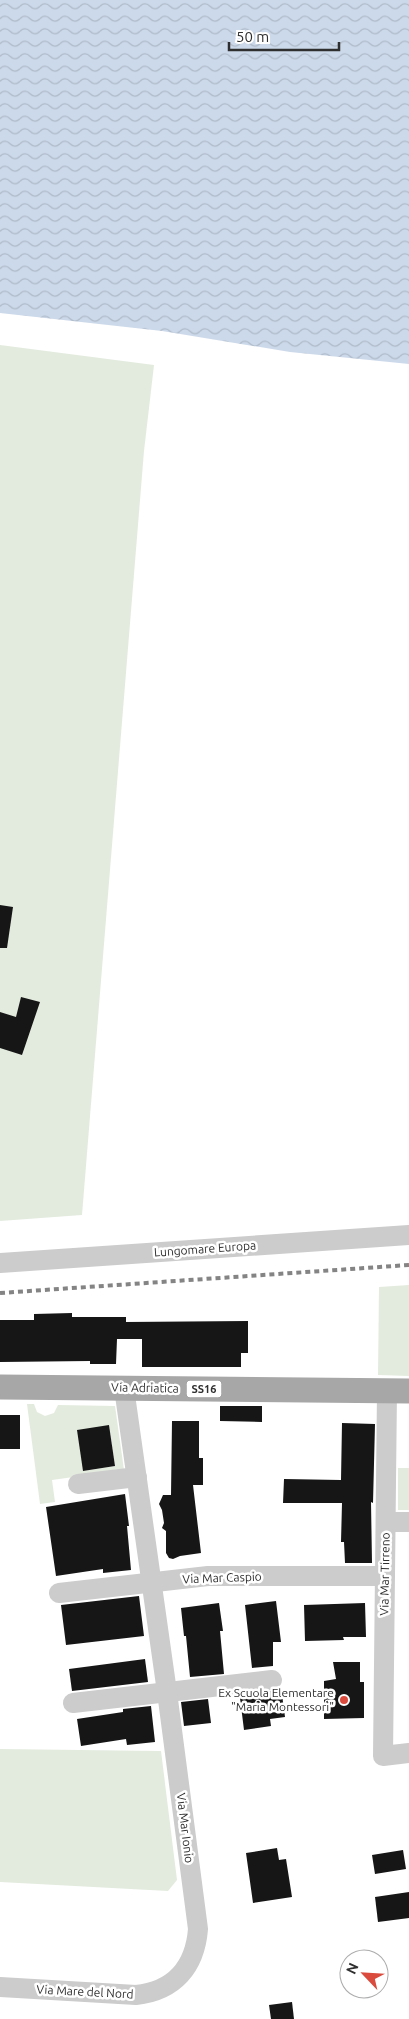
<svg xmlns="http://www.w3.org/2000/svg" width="409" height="2019" font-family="Ubuntu,sans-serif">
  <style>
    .green { fill: #e3ebde; fill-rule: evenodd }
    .water { fill: url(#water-waves) }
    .building { fill: #161616 }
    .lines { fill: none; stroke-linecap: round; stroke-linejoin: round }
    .minor { stroke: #ccc; stroke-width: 20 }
    .major { stroke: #a7a7a7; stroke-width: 25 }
    .rail { stroke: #848484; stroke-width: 4; stroke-dasharray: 5 4; stroke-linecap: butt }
    .poi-dot { fill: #da4b3d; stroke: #fff; stroke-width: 2 }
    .labels { text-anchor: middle; stroke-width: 5; stroke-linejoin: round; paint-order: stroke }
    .shield { fill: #fff; stroke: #6d6d6d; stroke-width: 1 }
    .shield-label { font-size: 11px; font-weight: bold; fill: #2f2f2f }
    .street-label { font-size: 12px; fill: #2f2f2f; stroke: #fff }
    .poi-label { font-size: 12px; fill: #2f2f2f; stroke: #fff; text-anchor: end }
  </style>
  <defs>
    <pattern id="water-waves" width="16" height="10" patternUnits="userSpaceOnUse" patternTransform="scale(1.25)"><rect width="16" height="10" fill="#ccd9ea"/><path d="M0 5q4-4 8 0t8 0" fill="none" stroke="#b0bbc9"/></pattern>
  </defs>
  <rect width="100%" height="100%" fill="#fff"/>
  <g class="green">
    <polygon points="0,345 154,365 144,451 82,1215 0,1221"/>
    <polygon points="409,1285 409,1376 378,1375 379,1287"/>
    <path d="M 27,1404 L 34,1404 L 37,1412 L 45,1416 L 54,1413 L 58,1405 L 115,1406 L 124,1470 L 52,1480 L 55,1502 L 40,1504 ZM 109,1425 L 115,1466 L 83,1471 Z"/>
    <rect x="398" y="1468" width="11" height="42"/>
    <polygon points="0,1749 161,1751 177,1880 168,1891 0,1882"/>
  </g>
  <polygon class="water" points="0,0 409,0 409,364 290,352 162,331 0,313"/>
  <g class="building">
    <polygon points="0,905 13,907 7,948 0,948"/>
    <polygon points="21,997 40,1002 22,1055 0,1048 0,1012 16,1017"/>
    <polygon points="72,1313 72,1317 126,1317 126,1322 248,1321 248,1353 241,1353 241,1367 142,1367 142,1339 117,1339 116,1364 90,1364 90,1361 0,1362 0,1320 34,1320 34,1314"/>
    <polygon points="220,1406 262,1406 262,1422 220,1421"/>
    <rect x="0" y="1415" width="20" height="34"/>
    <polygon points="172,1421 199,1421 199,1458 203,1458 203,1485 193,1485 201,1553 180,1556 173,1559 169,1558 166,1553 166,1531 162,1528 164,1523 162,1510 159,1504 163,1495 171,1495"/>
    <polygon points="342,1423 375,1424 373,1503 371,1502 372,1563 345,1563 344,1542 341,1542 342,1503 283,1503 284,1479 341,1480"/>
    <polygon points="109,1425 115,1466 83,1471 77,1430"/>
    <polygon points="125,1494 129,1526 127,1526 131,1570 103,1573 103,1569 56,1576 46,1507"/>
    <polygon points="139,1596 144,1636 66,1645 61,1605"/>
    <polygon points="276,1601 281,1642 273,1642 273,1666 252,1668 245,1605"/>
    <polygon points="219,1603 223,1631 220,1631 224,1674 190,1677 186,1636 184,1636 181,1608"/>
    <polygon points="365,1603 366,1637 343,1637 344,1640 305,1641 304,1605"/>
    <polygon points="145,1659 148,1682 72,1691 69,1669"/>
    <polygon points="333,1662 360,1662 360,1682 364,1682 364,1718 324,1719 324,1681 336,1679"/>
    <polygon points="281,1687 285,1717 270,1719 271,1726 244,1730 240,1698 269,1694 268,1692"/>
    <polygon points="208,1699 211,1723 184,1726 181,1702"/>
    <polygon points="151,1706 155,1742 127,1745 126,1739 81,1746 77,1719 123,1712 123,1709"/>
    <polygon points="277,1848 279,1860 286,1859 292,1897 253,1903 246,1853"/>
    <polygon points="403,1850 406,1869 375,1874 372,1855"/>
    <polygon points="409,1892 409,1918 378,1922 375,1897"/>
    <polygon points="292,2002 294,2019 271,2019 269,2005"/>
  </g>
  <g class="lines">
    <g class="minor">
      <polyline points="0,1263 409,1235"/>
      <polyline points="387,1391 383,1756 409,1753"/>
      <polyline points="78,1484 137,1477"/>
      <polyline points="386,1522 409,1522"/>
      <polyline points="59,1593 208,1576 385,1576"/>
      <polyline points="73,1703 272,1680"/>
      <path d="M 0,1987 L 136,1995 C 174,1991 195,1967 198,1929 L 167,1692 L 124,1388"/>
    </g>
    <polyline class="major" points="0,1387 409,1391"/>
    <polyline class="rail" points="0,1293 409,1265"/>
  </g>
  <circle class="poi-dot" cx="344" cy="1700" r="5"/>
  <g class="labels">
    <rect class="shield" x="186.5" y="1380.5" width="35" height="17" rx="4"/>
    <g class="shield-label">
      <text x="204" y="1393">SS16</text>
    </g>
    <g class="street-label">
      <text transform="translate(205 1249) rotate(-4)" y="4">Lungomare Europa</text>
      <text transform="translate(145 1388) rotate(1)" y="4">Via Adriatica</text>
      <text transform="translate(385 1574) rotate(-89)" y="4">Via Mar Tirreno</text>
      <text transform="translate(222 1578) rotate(-2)" y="4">Via Mar Caspio</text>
      <text transform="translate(185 1828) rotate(83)" y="4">Via Mar Ionio</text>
      <text transform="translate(85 1992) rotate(3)" y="4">Via Mare del Nord</text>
    </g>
    <g class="poi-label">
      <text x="334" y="1697">Ex Scuola Elementare<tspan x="334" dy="14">"Maria Montessori"</tspan></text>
    </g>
  </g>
  <g transform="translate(364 1974) rotate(295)"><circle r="24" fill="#ffffff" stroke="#acacac"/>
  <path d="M0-4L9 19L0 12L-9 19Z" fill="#da4b3d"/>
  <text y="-8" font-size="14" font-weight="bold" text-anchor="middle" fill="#2f2f2f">N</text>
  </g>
  <path d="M229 42v8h110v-8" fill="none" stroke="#2f2f2f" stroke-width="2.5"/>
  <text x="236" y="42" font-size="15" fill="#2f2f2f" stroke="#ffffff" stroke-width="4" paint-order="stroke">50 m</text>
</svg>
